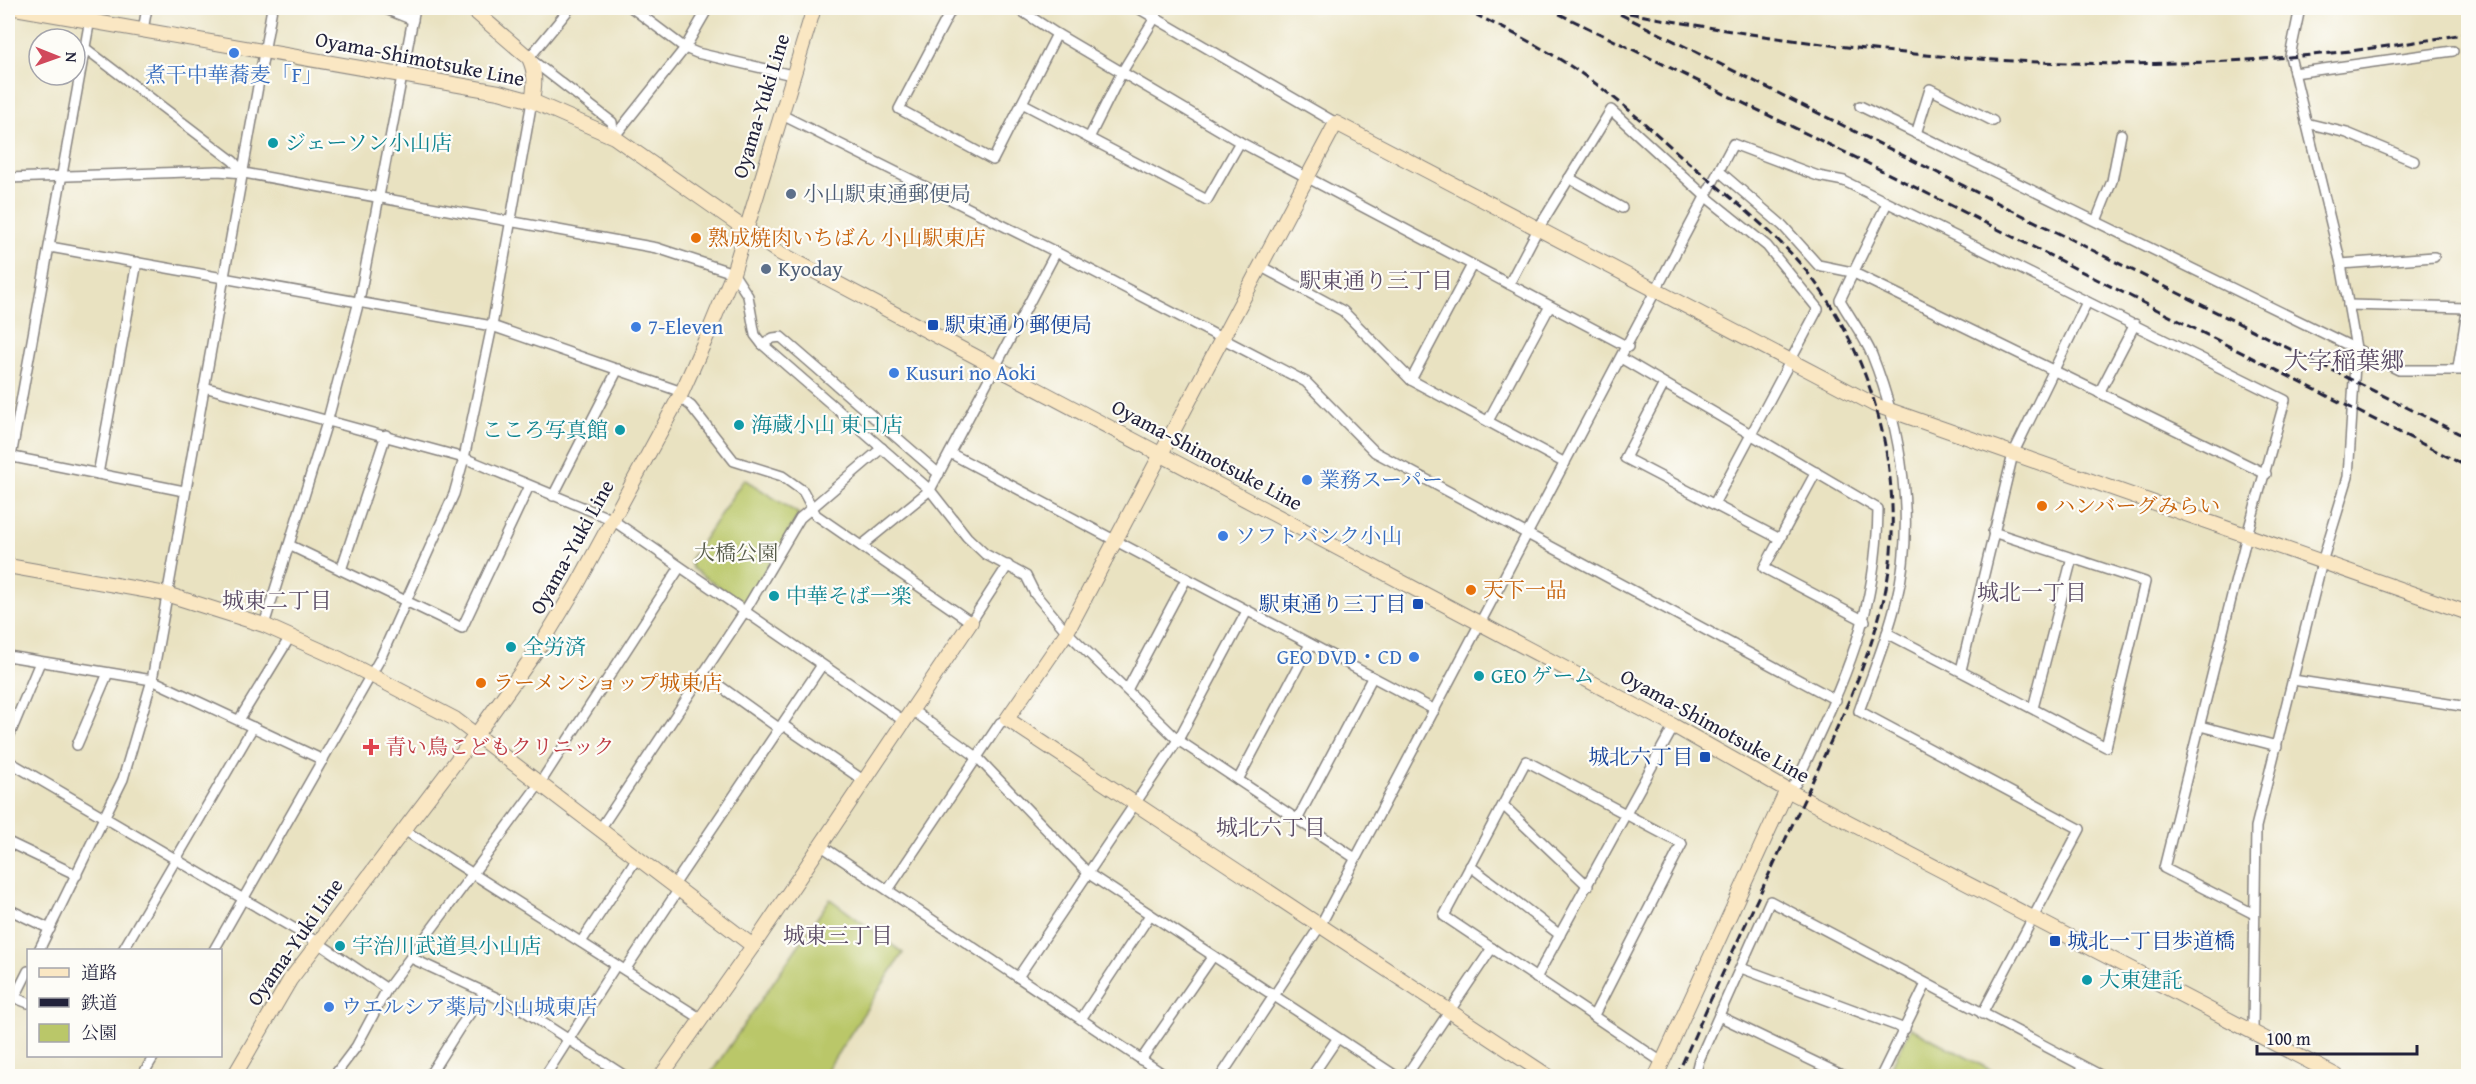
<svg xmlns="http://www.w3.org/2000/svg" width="2476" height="1084" font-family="'Gentium Book Plus','Noto Serif JP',serif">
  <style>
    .green { fill: #bac769; stroke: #6e7452; stroke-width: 1.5 }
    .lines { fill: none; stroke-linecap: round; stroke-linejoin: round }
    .street-casing { stroke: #86827e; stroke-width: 12 }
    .secondary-casing { stroke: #86827e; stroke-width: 16 }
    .street { stroke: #fff; stroke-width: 9 }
    .secondary { stroke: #fae7c3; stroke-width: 14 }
    .rail { stroke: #22223b; stroke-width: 3; stroke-dasharray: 9 4.5; stroke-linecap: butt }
    .shop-dot { fill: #3f7fe0; stroke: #fdfcf7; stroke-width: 2 }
    .culture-dot { fill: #0f9aa8; stroke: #fdfcf7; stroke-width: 2 }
    .service-dot { fill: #5c6f8a; stroke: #fdfcf7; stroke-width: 2 }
    .food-dot { fill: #e8710a; stroke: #fdfcf7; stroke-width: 2 }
    .transit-dot { fill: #1a4fb4; stroke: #fdfcf7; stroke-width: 2 }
    .health-dot { fill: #e0444e; stroke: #fdfcf7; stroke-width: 2 }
    .labels { text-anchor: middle; stroke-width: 4.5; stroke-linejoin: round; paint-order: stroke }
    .street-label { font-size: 21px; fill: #22223b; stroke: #fdfcf7 }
    .shop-label { font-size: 21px; fill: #366cbe; stroke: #fdfcf7; text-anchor: start }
    .culture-label { font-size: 21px; fill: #0d838f; stroke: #fdfcf7; text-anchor: start }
    .service-label { font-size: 21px; fill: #4e5e75; stroke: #fdfcf7; text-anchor: start }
    .food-label { font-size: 21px; fill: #c56008; stroke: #fdfcf7; text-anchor: start }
    .transit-label { font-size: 21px; fill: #164399; stroke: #fdfcf7; text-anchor: start }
    .park-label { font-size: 21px; fill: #575c4b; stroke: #fdfcf7 }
    .health-label { font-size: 21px; fill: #be3a42; stroke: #fdfcf7; text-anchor: start }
    .neighbourhood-label { font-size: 22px; fill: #5a4b65; stroke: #fdfcf7 }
    .quarter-label { font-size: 24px; fill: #5a4b65; stroke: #fdfcf7 }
  </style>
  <rect width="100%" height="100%" fill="#fdfcf7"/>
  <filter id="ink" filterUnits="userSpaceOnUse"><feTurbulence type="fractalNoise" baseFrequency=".0167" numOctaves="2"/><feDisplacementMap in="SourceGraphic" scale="12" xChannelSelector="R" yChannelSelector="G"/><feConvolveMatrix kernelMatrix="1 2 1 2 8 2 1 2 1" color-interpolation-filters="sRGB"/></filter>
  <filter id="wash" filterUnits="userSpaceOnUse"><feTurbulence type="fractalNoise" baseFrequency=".008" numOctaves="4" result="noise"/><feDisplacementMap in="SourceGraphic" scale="24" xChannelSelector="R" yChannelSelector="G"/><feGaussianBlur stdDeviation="1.35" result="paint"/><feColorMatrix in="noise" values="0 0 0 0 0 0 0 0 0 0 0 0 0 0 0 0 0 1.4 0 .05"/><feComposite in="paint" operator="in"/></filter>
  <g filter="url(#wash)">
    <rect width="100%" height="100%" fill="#e9e2c1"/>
    <g class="green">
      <polygon points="744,479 799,514 748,600 741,602 692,568 690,560"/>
      <polygon points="830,899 903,953 823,1076 709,1076"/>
      <polygon points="1911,1028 2002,1076 1886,1076"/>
    </g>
  </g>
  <g filter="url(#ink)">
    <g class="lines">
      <defs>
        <g id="street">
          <polyline points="383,8 413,20"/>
          <polyline points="570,8 529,58 612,122 614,137"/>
          <polyline points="632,8 685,48 697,53 792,75"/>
          <polyline points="952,8 899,109 993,160 1057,34"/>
          <polyline points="1017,8 1057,34 1240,142 1628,347"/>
          <polyline points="1138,8 1336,123"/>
          <polyline points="143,30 147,8"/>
          <polyline points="85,48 233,161 244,173"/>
          <polyline points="2294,73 2453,51"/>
          <polyline points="1022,103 1207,200 1240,142"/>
          <polyline points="1860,106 2399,370 2468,370"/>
          <polyline points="780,114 1056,252 1306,382 1375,452 1836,700"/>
          <polyline points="2306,123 2347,133 2414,161"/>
          <polyline points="1916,134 1930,89 1993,121"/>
          <polyline points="614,137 685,48 708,8"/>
          <polyline points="1089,138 1122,72 1156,16"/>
          <polyline points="1719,171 1783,226 1818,265 1852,272 2266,474"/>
          <polyline points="8,178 218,171 244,173 657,248 733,273 748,296 755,335 762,344 930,490 967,537 985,554 1026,576 1035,594 1067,632 1178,740 1355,858"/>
          <polyline points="1569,178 1622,208"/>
          <path d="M 1887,203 L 1840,300 C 1850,318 1864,336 1872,355 C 1902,430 1916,523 1896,602 C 1887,639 1872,675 1859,711 L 2080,829 L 1982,1014"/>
          <polyline points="2096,221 2112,181 2121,134"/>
          <polyline points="50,247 492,326 682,392"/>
          <polyline points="2341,264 2434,257"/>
          <polyline points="1260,266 1343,311 1411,380 1565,463"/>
          <polyline points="1509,284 1538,229 1611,110 1705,196 1767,246 1818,309 1714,504"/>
          <polyline points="2348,305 2468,308"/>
          <polyline points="762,344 773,338 781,337 939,474"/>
          <path d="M 1621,358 L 1878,509 C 1877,617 1841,688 1796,783 L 1787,790"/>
          <polyline points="2458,368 2468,304"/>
          <polyline points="1411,380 1472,265"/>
          <polyline points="1664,384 1625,458 1780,539"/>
          <polyline points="204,387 464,458 611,519 904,721"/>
          <polyline points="2099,393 2135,324"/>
          <polyline points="679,397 691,406 734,461 782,476 803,491 816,515 971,622 1008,565"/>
          <polyline points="1488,421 1550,306"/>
          <polyline points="950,453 1435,710"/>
          <polyline points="8,456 184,491"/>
          <polyline points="11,457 92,8"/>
          <polyline points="1816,472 1764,568 1865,621"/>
          <polyline points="98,474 137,262"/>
          <polyline points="553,496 618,369"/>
          <polyline points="289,545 462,628 529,486"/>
          <polyline points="861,546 930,490 1056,252"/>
          <polyline points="341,570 386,435"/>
          <polyline points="264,625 328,419 359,301 415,8"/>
          <polyline points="1887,633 2106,747 2145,582 1993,532"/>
          <polyline points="8,656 152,680 323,760"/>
          <polyline points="1961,670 2013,454 2087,302"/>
          <polyline points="703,674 780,729"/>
          <polyline points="2293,680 2468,707"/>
          <polyline points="1127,690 1186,579"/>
          <polyline points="2033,708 2072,558"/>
          <polyline points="912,710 977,757 1089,874 1396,1076"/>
          <polyline points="239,720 290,637"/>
          <polyline points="783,725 863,780"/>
          <polyline points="2200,726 2277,746"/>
          <polyline points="8,739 40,662"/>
          <polyline points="77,745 108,673"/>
          <polyline points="8,761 317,942 387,989"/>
          <polyline points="1238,780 1310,644"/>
          <polyline points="1503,805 1588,886"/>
          <polyline points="1297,820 1372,678"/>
          <polyline points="600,829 745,611 800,518 882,448"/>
          <polyline points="404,830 700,1018"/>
          <polyline points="8,842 77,875"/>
          <polyline points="820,845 1166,1076"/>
          <polyline points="1470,866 1560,935"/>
          <polyline points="674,885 822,665"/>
          <polyline points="888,890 1000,723 1007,719"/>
          <polyline points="8,909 50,929"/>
          <polyline points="581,942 637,858"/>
          <polyline points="39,950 123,779 152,680 272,8"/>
          <polyline points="123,950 253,727"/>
          <polyline points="214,950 380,659 454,494 464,458 492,326 532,101"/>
          <polyline points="411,958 523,1010 625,1076"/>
          <polyline points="1741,968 1905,1029"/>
          <polyline points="625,970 679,889"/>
          <polyline points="1018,977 1178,740 1247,611"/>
          <polyline points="1536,978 1674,726"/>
          <polyline points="8,995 28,1003"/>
          <polyline points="15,997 28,971"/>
          <polyline points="1594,1015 1682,844 1526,761 1444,916 1662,1062"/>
          <polyline points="1719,1016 1844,1076"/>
          <polyline points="1081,1019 1150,915"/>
          <polyline points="2253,1030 2256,827 2322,562 2348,477 2356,348 2341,264 2290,56 2300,8"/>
          <polyline points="1141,1060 1213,956"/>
          <polyline points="142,1076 154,1056"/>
          <polyline points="334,1076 356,1047 387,989 540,783 680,567"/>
          <polyline points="429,1076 460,1027 485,993"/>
          <polyline points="545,1076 616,965"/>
          <polyline points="1221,1076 1320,926 1733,144 1818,176 1844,181 2285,400 2247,535 2164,868 2254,914"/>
          <polyline points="1312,1076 1337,1039"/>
          <polyline points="1406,1076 1492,948"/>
          <polyline points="1695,1076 1699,1060 1770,901 2102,1076"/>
          <polyline points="1881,1076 1926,984"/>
        </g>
        <g id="secondary">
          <polyline points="15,8 499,92 532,101 614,137 778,252 1674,726 1787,790 2337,1076"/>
          <path d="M 471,8 L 529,58 C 536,73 535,85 532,101"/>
          <polyline points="8,566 166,594 264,625 340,659 455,719 753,946"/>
          <polyline points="234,1076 290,980 476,735 542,643 576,587 682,392 707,336 733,273 814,8"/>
          <polyline points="661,1076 753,946 971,622"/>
          <polyline points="1548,1076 1007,719 1067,632 1336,123 1875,405 2468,613"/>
          <polyline points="1656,1076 1787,790"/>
        </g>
      </defs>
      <use href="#street" class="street-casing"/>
      <use href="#secondary" class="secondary-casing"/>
      <use href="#street" class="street"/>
      <use href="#secondary" class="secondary"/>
      <g class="rail">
        <path d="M 1462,8 C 1503,28 1544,47 1582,74 C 1620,100 1654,132 1688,162 C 1734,201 1785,239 1820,289 C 1881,377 1908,497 1883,602 C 1867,668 1836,729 1808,791 C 1764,886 1718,980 1677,1076"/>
        <polyline points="1547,8 1867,163 2468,467"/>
        <polyline points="1608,8 2468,438"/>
        <path d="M 1629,13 C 1904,66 2191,85 2468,33"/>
      </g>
    </g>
  </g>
  <g class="shop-dot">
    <circle cx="234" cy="53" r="6"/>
    <circle cx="636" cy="327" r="6"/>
    <circle cx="894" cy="373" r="6"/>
    <circle cx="1307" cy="480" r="6"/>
    <circle cx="1223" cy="536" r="6"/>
    <circle cx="1414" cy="657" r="6"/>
    <circle cx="329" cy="1007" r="6"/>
  </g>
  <g class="culture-dot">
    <circle cx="273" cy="143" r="6"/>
    <circle cx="739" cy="425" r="6"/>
    <circle cx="620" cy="430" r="6"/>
    <circle cx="774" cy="596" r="6"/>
    <circle cx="511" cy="647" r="6"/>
    <circle cx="1479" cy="676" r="6"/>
    <circle cx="340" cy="946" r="6"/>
    <circle cx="2087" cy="980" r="6"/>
  </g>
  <g class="service-dot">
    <circle cx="791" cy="194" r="6"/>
    <circle cx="766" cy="269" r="6"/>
  </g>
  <g class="food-dot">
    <circle cx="696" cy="238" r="6"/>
    <circle cx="2042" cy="506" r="6"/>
    <circle cx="1471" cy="590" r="6"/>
    <circle cx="481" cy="683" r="6"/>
  </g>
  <g class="transit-dot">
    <rect x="927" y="319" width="12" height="12" rx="3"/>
    <rect x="1412" y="598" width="12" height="12" rx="3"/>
    <rect x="1699" y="751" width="12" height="12" rx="3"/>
    <rect x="2049" y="935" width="12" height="12" rx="3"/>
  </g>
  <path class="health-dot" d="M368 738h6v6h6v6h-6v6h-6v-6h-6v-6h6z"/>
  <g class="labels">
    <g class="street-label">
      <text transform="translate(420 59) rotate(11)" y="7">Oyama-Shimotsuke Line</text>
      <text transform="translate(761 106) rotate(-73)" y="7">Oyama-Yuki Line</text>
      <text transform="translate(1207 455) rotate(28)" y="7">Oyama-Shimotsuke Line</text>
      <text transform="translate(572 547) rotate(-61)" y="7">Oyama-Yuki Line</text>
      <text transform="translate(1715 726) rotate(29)" y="7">Oyama-Shimotsuke Line</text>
      <text transform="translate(295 942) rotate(-55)" y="7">Oyama-Yuki Line</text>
    </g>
    <g class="shop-label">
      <text x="234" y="82" text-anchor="middle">煮干中華蕎麦「F」</text>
      <text x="648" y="334">7-Eleven</text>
      <text x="906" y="380">Kusuri no Aoki</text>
      <text x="1319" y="487">業務スーパー</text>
      <text x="1235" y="543">ソフトバンク小山</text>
      <text x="1402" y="664" text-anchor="end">GEO DVD・CD</text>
      <text x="341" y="1014">ウエルシア薬局 小山城東店</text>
    </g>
    <g class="culture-label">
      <text x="285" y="150">ジェーソン小山店</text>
      <text x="751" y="432">海蔵小山 東口店</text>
      <text x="608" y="437" text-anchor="end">こころ写真館</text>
      <text x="786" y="603">中華そば一楽</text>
      <text x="523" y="654">全労済</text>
      <text x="1491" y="683">GEO ゲーム</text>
      <text x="352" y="953">宇治川武道具小山店</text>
      <text x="2099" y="987">大東建託</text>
    </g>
    <g class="service-label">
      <text x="803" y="201">小山駅東通郵便局</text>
      <text x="778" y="276">Kyoday</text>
    </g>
    <g class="food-label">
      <text x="708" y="245">熟成焼肉いちばん 小山駅東店</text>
      <text x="2054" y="513">ハンバーグみらい</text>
      <text x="1483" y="597">天下一品</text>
      <text x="493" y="690">ラーメンショップ城東店</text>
    </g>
    <g class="transit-label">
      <text x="945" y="332">駅東通り郵便局</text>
      <text x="1406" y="611" text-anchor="end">駅東通り三丁目</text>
      <text x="1693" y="764" text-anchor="end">城北六丁目</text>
      <text x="2067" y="948">城北一丁目歩道橋</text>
    </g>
    <g class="park-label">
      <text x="736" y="560">大橋公園</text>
    </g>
    <g class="health-label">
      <text x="385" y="754">青い鳥こどもクリニック</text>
    </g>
    <g class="neighbourhood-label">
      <text x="1376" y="288">駅東通り三丁目</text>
      <text x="2032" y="600">城北一丁目</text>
      <text x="277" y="608">城東二丁目</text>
      <text x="1271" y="835">城北六丁目</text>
      <text x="838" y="943">城東三丁目</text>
    </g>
    <g class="quarter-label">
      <text x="2344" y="369">大字稲葉郷</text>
    </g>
  </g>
  <rect width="2476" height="1084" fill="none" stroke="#fdfcf7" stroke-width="30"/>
  <rect x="27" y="949" width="195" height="108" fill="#fdfcf7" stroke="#a5a5ac" stroke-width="1.5"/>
  <rect x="39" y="968" width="30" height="9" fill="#fae7c3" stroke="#a5a5ac" stroke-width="1.5"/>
  <text x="81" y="979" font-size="18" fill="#22223b">道路</text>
  <rect x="39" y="998" width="30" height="9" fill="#22223b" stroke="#a5a5ac" stroke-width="1.5"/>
  <text x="81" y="1009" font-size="18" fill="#22223b">鉄道</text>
  <rect x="39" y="1024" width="30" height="18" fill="#bac769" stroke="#a5a5ac" stroke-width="1.5"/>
  <text x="81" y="1039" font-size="18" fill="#22223b">公園</text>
  <g transform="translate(57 57) rotate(91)"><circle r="28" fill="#fdfcf7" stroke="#a5a5ac" stroke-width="1.5"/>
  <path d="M0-4.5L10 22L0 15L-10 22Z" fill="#d1495b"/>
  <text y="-9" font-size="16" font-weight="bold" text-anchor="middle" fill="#22223b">N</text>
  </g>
  <path d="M2257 1045v9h160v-9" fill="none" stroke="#22223b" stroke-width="3"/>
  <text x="2266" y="1045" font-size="18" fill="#22223b" stroke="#fdfcf7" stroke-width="4.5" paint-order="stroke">100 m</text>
</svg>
